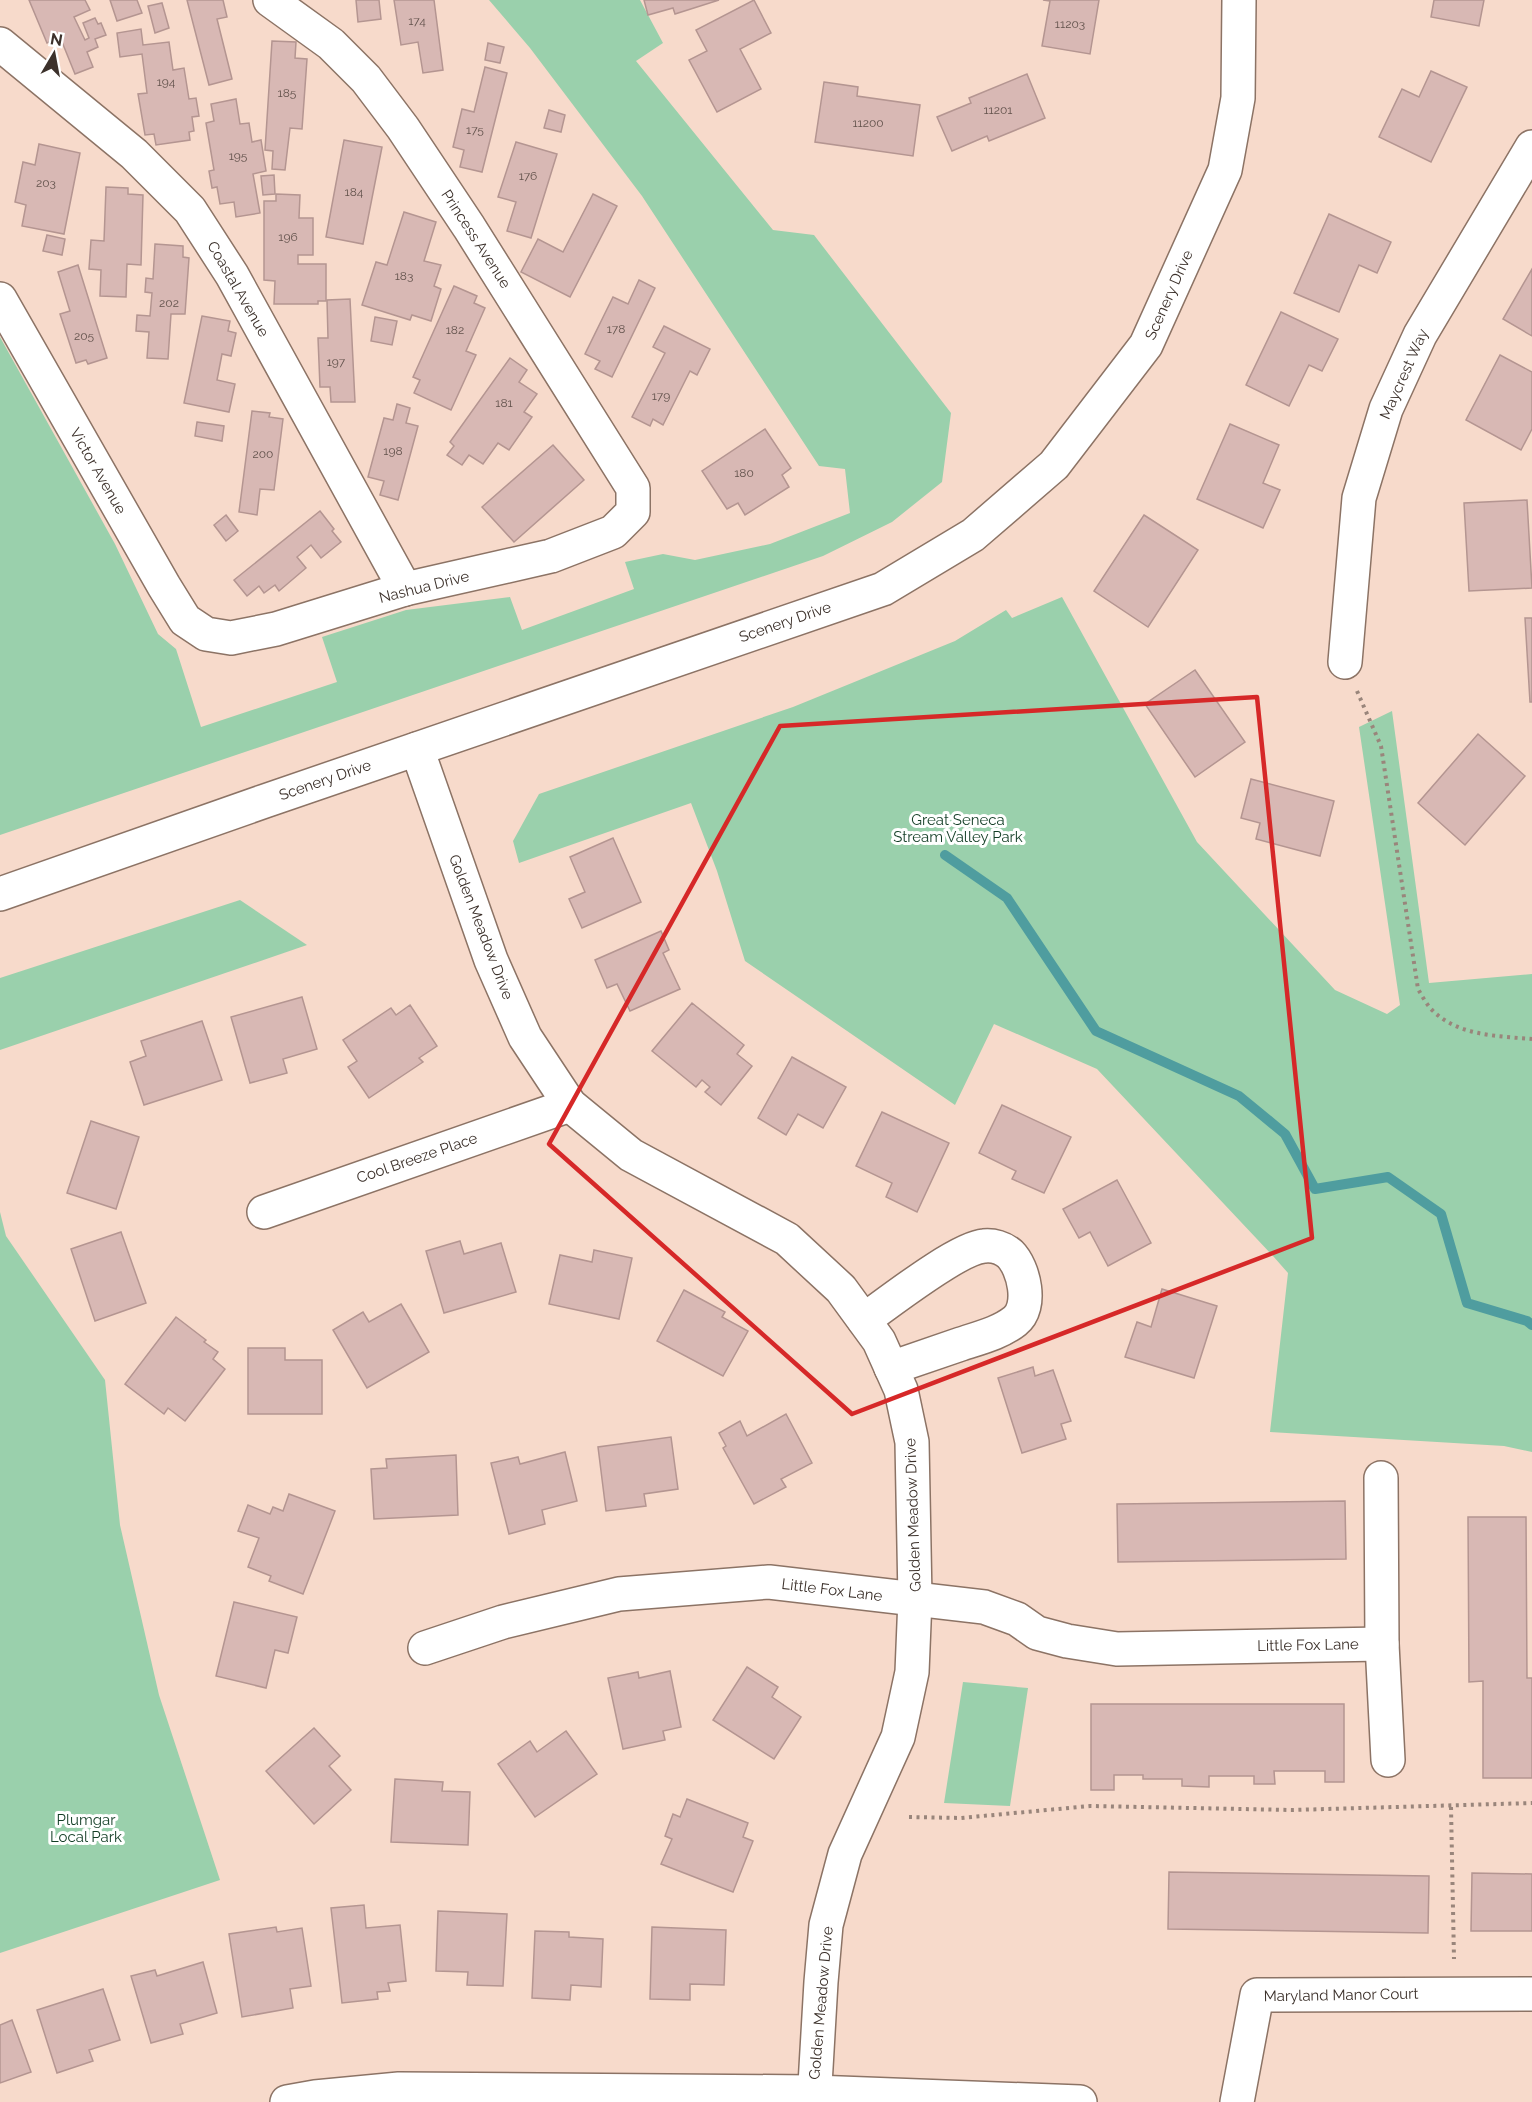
<svg xmlns="http://www.w3.org/2000/svg" width="1532" height="2102" font-family="Raleway,sans-serif">
  <style>
    .green { fill: #9ad0ac }
    .lines { fill: none; stroke-linecap: round; stroke-linejoin: round }
    .stream { stroke: #4f9d9f; stroke-width: 10 }
    .building { fill: #d8b8b4; stroke: #b49591; stroke-width: 1.5 }
    .minor-casing { stroke: #8c7365; stroke-width: 36 }
    .path { stroke: #99857b; stroke-width: 4; stroke-dasharray: 3 4.5; stroke-linecap: butt }
    .minor { stroke: #fff; stroke-width: 33 }
    .marked { fill: none; stroke: #d62828; stroke-width: 4.5; stroke-linejoin: round }
    .labels { text-anchor: middle; stroke-width: 6; stroke-linejoin: round; paint-order: stroke }
    .number-label { font-size: 12px; fill: #63534d }
    .street-label { font-size: 15px; fill: #3c312b; stroke: #fff }
    .park-label { font-size: 15px; fill: #123d25; stroke: #fff }
  </style>
  <rect width="100%" height="100%" fill="#f7dacb"/>
  <g class="green">
    <polygon points="489,0 640,0 663,43 636,61 773,230 814,235 951,413 942,482 892,522 823,556 0,835 0,337 115,544 158,634 176,649 201,727 337,682 322,637 406,610 510,597 522,630 634,589 625,562 663,554 695,560 770,544 850,513 845,469 819,466 642,196 530,48"/>
    <polygon points="1062,597 1197,842 1335,990 1387,1014 1400,1005 1359,727 1392,711 1429,983 1532,974 1532,1452 1504,1446 1270,1432 1288,1273 1273,1256 1097,1069 994,1024 955,1105 745,961 717,871 691,803 519,863 513,841 539,794 793,707 955,641 1006,610 1012,618"/>
    <polygon points="240,900 307,945 0,1050 0,978"/>
    <polygon points="0,1212 6,1236 105,1380 120,1525 159,1695 220,1880 0,1953"/>
    <polygon points="963,1682 1028,1688 1010,1806 944,1803"/>
  </g>
  <g class="lines">
    <polyline class="stream" points="945,855 1007,898 1096,1031 1239,1096 1285,1134 1315,1189 1388,1177 1441,1214 1467,1303 1527,1321 1532,1325"/>
  </g>
  <g class="building">
    <polygon points="29,0 85,0 90,10 74,17 85,40 89,38 83,23 95,18 98,24 101,23 106,35 95,39 98,47 87,52 93,67 75,74 60,37 47,43"/>
    <polygon points="110,0 137,0 142,13 117,21"/>
    <polygon points="187,0 223,0 227,17 217,19 232,79 209,85"/>
    <polygon points="356,0 379,0 381,19 358,22"/>
    <polygon points="394,0 434,0 443,70 423,73 418,42 401,45"/>
    <polygon points="644,0 719,0 675,14 673,8 648,15"/>
    <polygon points="754,0 771,33 740,49 761,89 717,112 689,60 707,51 696,30"/>
    <polygon points="1043,0 1099,0 1090,54 1042,46 1050,1"/>
    <polygon points="1434,0 1484,0 1479,26 1431,17"/>
    <polygon points="162,3 169,28 155,33 148,6"/>
    <polygon points="141,29 143,45 169,42 173,70 184,68 189,99 196,98 199,116 192,117 194,131 189,132 190,140 156,145 154,134 145,135 138,94 147,93 142,54 120,57 117,33"/>
    <polygon points="272,41 296,42 295,58 307,59 302,129 290,128 285,170 272,169 273,151 265,150"/>
    <polygon points="488,43 504,47 500,63 485,60"/>
    <polygon points="485,67 507,73 482,172 460,167 464,150 453,147 462,109 474,112"/>
    <polygon points="1431,71 1467,87 1431,162 1379,137 1402,89 1419,97"/>
    <polygon points="1027,74 1045,118 989,141 987,136 952,151 937,117 971,103 969,98"/>
    <polygon points="824,82 858,87 857,96 920,105 913,156 815,142"/>
    <polygon points="236,99 240,124 249,123 252,142 261,140 266,171 253,174 260,213 236,217 234,202 220,204 217,187 212,188 209,171 214,170 206,123 214,121 211,104"/>
    <polygon points="549,110 565,115 561,132 544,128"/>
    <polygon points="344,140 382,147 363,244 326,237"/>
    <polygon points="516,142 557,154 531,238 507,231 516,202 498,197"/>
    <polygon points="39,144 80,153 64,234 22,226 26,205 15,202 23,162 35,165"/>
    <polygon points="274,175 275,194 263,195 261,176"/>
    <polygon points="106,187 128,188 128,194 143,195 141,265 127,264 126,297 100,296 101,270 89,269 91,240 104,241"/>
    <polygon points="276,194 300,195 299,218 313,218 313,255 298,255 298,264 326,264 326,301 318,301 318,304 274,304 275,281 264,280 264,201 276,201"/>
    <polygon points="593,194 617,206 570,297 521,272 538,239 563,252"/>
    <polygon points="404,212 436,222 424,261 441,265 434,286 441,289 431,321 412,315 410,320 362,305 376,262 387,265"/>
    <polygon points="1329,214 1391,242 1377,273 1359,265 1339,312 1294,293"/>
    <polygon points="47,235 65,239 62,255 43,251"/>
    <polygon points="155,244 183,246 183,257 189,258 185,314 171,314 168,359 147,358 149,332 136,331 137,315 150,316 152,293 145,292 146,278 153,279"/>
    <polygon points="78,265 107,358 88,364 86,360 76,363 60,314 70,311 58,272"/>
    <polygon points="1532,269 1532,336 1503,319"/>
    <polygon points="639,280 655,288 612,377 595,369 600,361 585,354 613,297 628,304"/>
    <polygon points="454,286 477,296 474,303 485,308 466,351 476,355 451,410 414,393 420,380 413,377"/>
    <polygon points="350,299 355,402 331,402 330,387 320,387 318,338 328,338 327,300"/>
    <polygon points="1281,312 1338,339 1322,371 1309,365 1289,406 1246,385"/>
    <polygon points="202,316 230,321 228,331 236,333 231,356 222,354 217,380 235,384 229,412 184,403"/>
    <polygon points="375,317 397,321 392,345 371,341"/>
    <polygon points="664,326 710,349 697,375 690,371 663,425 653,419 650,426 632,417 665,353 653,347"/>
    <polygon points="1500,355 1532,372 1532,429 1521,450 1466,420"/>
    <polygon points="510,358 527,370 519,382 537,394 524,412 532,417 509,450 498,443 483,464 469,455 462,465 447,455 454,446 450,442"/>
    <polygon points="397,404 410,408 406,423 418,426 398,500 380,495 384,481 368,477 384,418 393,420"/>
    <polygon points="252,411 270,413 269,417 283,419 274,490 260,489 257,515 239,512"/>
    <polygon points="197,422 224,426 222,441 195,436"/>
    <polygon points="1230,424 1279,445 1263,483 1280,490 1263,528 1197,499"/>
    <polygon points="765,429 791,468 782,475 789,487 745,515 738,503 727,509 702,471"/>
    <polygon points="553,445 584,480 514,542 482,507"/>
    <polygon points="1527,500 1532,588 1469,591 1464,503"/>
    <polygon points="320,511 334,529 332,531 341,542 321,558 311,545 297,557 306,568 279,591 275,585 264,593 259,586 247,596 234,580"/>
    <polygon points="226,515 238,531 226,541 214,525"/>
    <polygon points="1144,515 1198,550 1148,627 1094,591"/>
    <polygon points="1525,618 1532,618 1532,702 1530,702"/>
    <polygon points="1195,670 1245,742 1195,777 1145,704"/>
    <polygon points="1478,734 1525,776 1465,845 1418,803"/>
    <polygon points="1251,779 1334,801 1320,856 1256,839 1260,823 1241,818"/>
    <polygon points="613,838 641,902 582,928 569,899 585,892 570,857"/>
    <polygon points="661,931 669,950 663,953 680,989 630,1011 617,984 607,988 595,960"/>
    <polygon points="302,997 317,1049 283,1059 287,1073 250,1083 231,1017"/>
    <polygon points="692,1003 744,1045 737,1054 752,1066 721,1105 705,1092 710,1087 702,1080 696,1087 652,1051"/>
    <polygon points="410,1005 437,1046 419,1058 423,1062 369,1098 348,1067 357,1061 343,1040 391,1008 396,1015"/>
    <polygon points="202,1021 222,1080 144,1105 130,1062 146,1056 141,1041"/>
    <polygon points="792,1057 846,1087 823,1128 798,1114 786,1135 758,1118"/>
    <polygon points="1002,1105 1071,1137 1044,1193 1012,1179 1016,1171 979,1153"/>
    <polygon points="882,1112 949,1143 917,1212 886,1197 892,1183 856,1166"/>
    <polygon points="91,1121 139,1137 116,1209 67,1193"/>
    <polygon points="1117,1180 1151,1243 1108,1266 1090,1232 1079,1238 1063,1209"/>
    <polygon points="121,1232 146,1303 95,1321 71,1249"/>
    <polygon points="460,1241 464,1254 501,1243 516,1292 444,1313 426,1251"/>
    <polygon points="594,1250 632,1258 619,1319 549,1304 560,1255 592,1262"/>
    <polygon points="1162,1289 1217,1306 1194,1378 1125,1357 1137,1322 1151,1327"/>
    <polygon points="684,1290 725,1312 722,1317 748,1331 723,1376 657,1341"/>
    <polygon points="401,1304 429,1352 367,1388 333,1330 363,1312 369,1322"/>
    <polygon points="176,1317 206,1340 204,1342 218,1352 213,1359 225,1369 185,1421 168,1408 164,1414 125,1384"/>
    <polygon points="248,1348 285,1348 285,1360 322,1360 322,1414 248,1414"/>
    <polygon points="1033,1367 1035,1376 1053,1370 1071,1421 1061,1424 1066,1439 1022,1453 998,1378"/>
    <polygon points="786,1414 812,1463 781,1479 786,1487 754,1504 723,1448 726,1446 719,1433 740,1421 747,1436"/>
    <polygon points="671,1437 678,1489 644,1494 646,1506 606,1511 598,1447"/>
    <polygon points="565,1452 577,1501 542,1510 545,1524 509,1534 491,1463 518,1457 520,1464"/>
    <polygon points="456,1455 458,1515 374,1519 371,1469 387,1468 386,1459"/>
    <polygon points="289,1494 335,1511 303,1594 269,1581 271,1576 248,1567 259,1538 238,1531 248,1505 270,1514 273,1507 283,1511"/>
    <polygon points="1345,1501 1346,1559 1118,1562 1117,1504"/>
    <polygon points="1468,1517 1526,1517 1527,1678 1532,1678 1532,1778 1483,1778 1483,1681 1469,1682"/>
    <polygon points="234,1602 297,1617 288,1653 275,1650 266,1688 216,1676"/>
    <polygon points="747,1667 778,1687 772,1697 801,1717 774,1759 713,1720"/>
    <polygon points="670,1671 681,1727 663,1731 665,1740 623,1749 608,1678 638,1672 639,1678"/>
    <polygon points="1091,1704 1344,1704 1344,1782 1325,1782 1325,1771 1274,1771 1275,1784 1254,1784 1254,1776 1209,1776 1209,1787 1182,1786 1182,1779 1143,1779 1143,1775 1114,1775 1114,1790 1091,1790"/>
    <polygon points="314,1728 340,1756 329,1766 351,1790 314,1824 266,1771"/>
    <polygon points="566,1731 597,1774 535,1817 498,1764 530,1741 537,1752"/>
    <polygon points="395,1779 443,1782 442,1791 470,1792 468,1845 391,1842"/>
    <polygon points="687,1799 748,1823 743,1837 753,1841 733,1892 661,1864 672,1839 665,1836 673,1814 680,1817"/>
    <polygon points="1169,1872 1429,1876 1428,1933 1168,1929"/>
    <polygon points="1472,1873 1532,1874 1532,1931 1471,1931"/>
    <polygon points="364,1905 366,1928 400,1925 406,1981 388,1983 390,1991 377,1992 378,1999 342,2003 331,1908"/>
    <polygon points="438,1911 507,1914 503,1986 467,1985 468,1972 436,1971"/>
    <polygon points="276,1927 277,1932 302,1928 311,1986 290,1989 293,2008 242,2017 229,1934"/>
    <polygon points="652,1927 726,1930 724,1985 690,1984 690,2000 650,1999"/>
    <polygon points="535,1931 569,1932 569,1937 603,1939 601,1987 571,1985 570,2000 532,1998"/>
    <polygon points="203,1962 217,2013 180,2024 183,2034 151,2043 131,1976 155,1970 157,1976"/>
    <polygon points="103,1989 120,2040 89,2050 93,2061 57,2073 37,2010"/>
    <polygon points="12,2020 31,2072 0,2083 0,2025"/>
  </g>
  <g class="lines">
    <defs>
      <g id="minor">
        <polyline points="0,44 134,154 190,210 232,275 405,589"/>
        <polyline points="0,299 164,586 185,620 206,634 231,638 276,629 405,589 551,556 613,532 633,512 633,488 469,227 403,128 366,79 331,44 270,0"/>
        <polyline points="1345,662 1359,498 1386,409 1420,335 1532,147"/>
        <polyline points="417,749 491,960 525,1037 570,1105 631,1155 787,1239 841,1289 879,1341 901,1390 912,1442 915,1599 912,1672 898,1737 845,1854 826,1925 821,1982 814,2102"/>
        <polyline points="0,894 265,801 883,589 973,535 1054,465 1146,345 1225,170 1238,98 1239,0"/>
        <polyline points="264,1212 570,1105"/>
        <path d="M 864,1320 C 888,1303 958,1248 984,1246 C 993,1245 1003,1248 1010,1254 C 1024,1268 1033,1307 1015,1321 C 1000,1333 979,1338 961,1344 C 938,1352 915,1360 891,1368"/>
        <polyline points="1381,1478 1382,1644 1388,1760"/>
        <polyline points="425,1648 503,1622 619,1594 769,1582 984,1607 1017,1619 1037,1633 1067,1641 1117,1649 1382,1644"/>
        <polyline points="287,2102 315,2097 399,2089 814,2092 1080,2102"/>
        <polyline points="1237,2102 1257,1995 1532,1994"/>
      </g>
    </defs>
    <use href="#minor" class="minor-casing"/>
    <g class="path">
      <path d="M 1357,691 L 1381,746 L 1418,989 C 1422,996 1426,1003 1431,1009 C 1457,1036 1497,1036 1532,1039"/>
      <polyline points="1451,1807 1454,1959"/>
      <polyline points="909,1817 961,1818 1090,1806 1292,1810 1532,1803"/>
    </g>
    <use href="#minor" class="minor"/>
  </g>
  <path class="marked" d="M 1257,697 L 1312,1238 L 852,1414 L 549,1144 L 780,726 Z"/>
  <g class="labels">
    <g class="number-label">
      <text x="417" y="25">174</text>
      <text x="1070" y="28">11203</text>
      <text x="166" y="86">194</text>
      <text x="287" y="97">185</text>
      <text x="998" y="114">11201</text>
      <text x="868" y="127">11200</text>
      <text x="475" y="134">175</text>
      <text x="238" y="160">195</text>
      <text x="528" y="180">176</text>
      <text x="46" y="187">203</text>
      <text x="354" y="196">184</text>
      <text x="288" y="241">196</text>
      <text x="404" y="280">183</text>
      <text x="169" y="307">202</text>
      <text x="616" y="333">178</text>
      <text x="455" y="334">182</text>
      <text x="84" y="340">205</text>
      <text x="336" y="366">197</text>
      <text x="661" y="400">179</text>
      <text x="504" y="407">181</text>
      <text x="393" y="455">198</text>
      <text x="263" y="458">200</text>
      <text x="744" y="477">180</text>
    </g>
    <g class="street-label">
      <text transform="translate(476 239) rotate(57)" y="5">Princess Avenue</text>
      <text transform="translate(238 289) rotate(60)" y="5">Coastal Avenue</text>
      <text transform="translate(1169 295) rotate(-66)" y="5">Scenery Drive</text>
      <text transform="translate(1404 374) rotate(-66)" y="5">Maycrest Way</text>
      <text transform="translate(98 471) rotate(60)" y="5">Victor Avenue</text>
      <text transform="translate(424 587) rotate(-14)" y="5">Nashua Drive</text>
      <text transform="translate(785 622) rotate(-19)" y="5">Scenery Drive</text>
      <text transform="translate(325 780) rotate(-19)" y="5">Scenery Drive</text>
      <text transform="translate(481 927) rotate(69)" y="5">Golden Meadow Drive</text>
      <text transform="translate(417 1158) rotate(-19)" y="5">Cool Breeze Place</text>
      <text transform="translate(913 1515) rotate(-92)" y="5">Golden Meadow Drive</text>
      <text transform="translate(832 1590) rotate(7)" y="5">Little Fox Lane</text>
      <text transform="translate(1308 1645) rotate(-1)" y="5">Little Fox Lane</text>
      <text transform="translate(1341 1995) rotate(-1)" y="5">Maryland Manor Court</text>
      <text transform="translate(821 2003) rotate(-85)" y="5">Golden Meadow Drive</text>
    </g>
    <g class="park-label">
      <text x="958" y="825">Great Seneca<tspan x="958" dy="17">Stream Valley Park</tspan></text>
      <text x="86" y="1825">Plumgar<tspan x="86" dy="17">Local Park</tspan></text>
    </g>
  </g>
  <g transform="translate(54 54) rotate(10)" stroke="#ffffff" stroke-width="4.5" paint-order="stroke">
  <path d="M0-4.5L10 22L0 15L-10 22Z" fill="#3c312b"/>
  <text y="-9" font-size="16" font-weight="bold" text-anchor="middle" fill="#3c312b">N</text>
  </g>
</svg>
